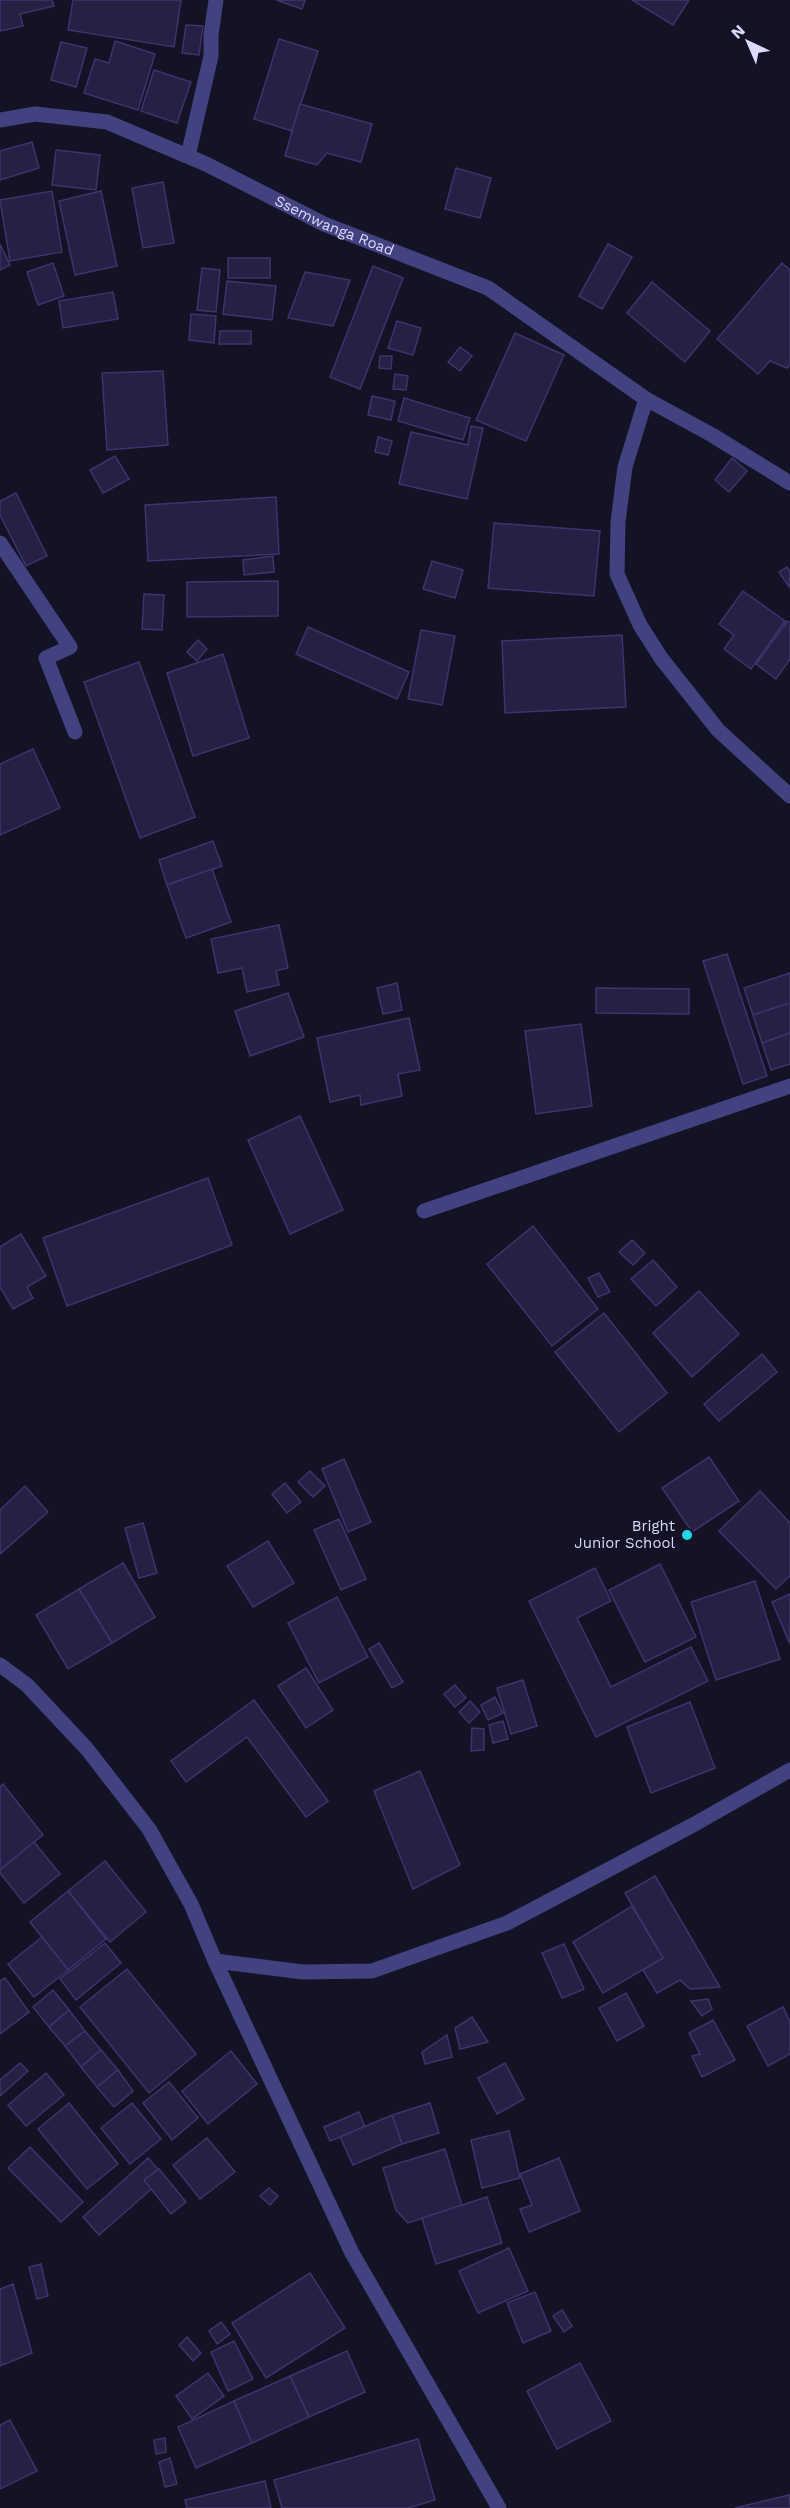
<svg xmlns="http://www.w3.org/2000/svg" width="790" height="2508" font-family="'Work Sans',sans-serif">
  <style>
    .building { fill: #262044; stroke: #3d346e; stroke-width: 1.5 }
    .lines { fill: none; stroke-linecap: round; stroke-linejoin: round }
    .minor { stroke: #424280; stroke-width: 15 }
    .poi-dot { fill: #1adce7; stroke: #141225; stroke-width: 2 }
    .labels { text-anchor: middle; stroke-width: 6; stroke-linejoin: round; paint-order: stroke }
    .street-label { font-size: 15px; fill: #dcdafb; stroke: #141225 }
    .poi-label { font-size: 15px; fill: #dcdafb; stroke: #141225; text-anchor: end }
  </style>
  <rect width="100%" height="100%" fill="#141225"/>
  <g class="building">
    <polygon points="0,0 52,0 54,6 20,14 23,26 0,31"/>
    <polygon points="73,0 181,0 174,47 68,30"/>
    <polygon points="276,0 305,0 302,9"/>
    <polygon points="632,0 689,0 673,25"/>
    <polygon points="186,25 203,26 199,55 182,53"/>
    <polygon points="279,39 318,51 292,131 254,119"/>
    <polygon points="115,41 155,54 138,110 84,93 95,59 109,63"/>
    <polygon points="61,42 87,48 76,87 51,80"/>
    <polygon points="154,70 191,82 177,123 141,111"/>
    <polygon points="300,104 372,124 361,162 327,153 317,165 285,156"/>
    <polygon points="32,142 39,168 0,180 0,151"/>
    <polygon points="56,150 100,155 96,190 52,185"/>
    <polygon points="456,168 491,178 480,218 445,209"/>
    <polygon points="163,182 174,243 143,248 132,188"/>
    <polygon points="52,191 62,252 10,261 0,200"/>
    <polygon points="101,191 117,266 75,275 59,201"/>
    <polygon points="0,244 10,265 0,270"/>
    <polygon points="608,244 632,257 602,309 579,296"/>
    <rect x="228" y="258" width="42" height="20"/>
    <polygon points="53,263 64,296 38,305 27,272"/>
    <polygon points="782,263 790,270 790,365 787,368 770,361 758,374 717,339"/>
    <polygon points="373,266 403,278 360,389 330,377"/>
    <polygon points="202,268 220,270 216,312 197,310"/>
    <polygon points="305,272 350,280 333,326 288,318"/>
    <polygon points="227,281 276,286 272,320 223,314"/>
    <polygon points="652,282 710,331 685,362 627,313"/>
    <polygon points="113,292 118,319 63,328 59,301"/>
    <polygon points="191,314 216,316 214,343 189,340"/>
    <polygon points="397,321 421,328 413,355 388,348"/>
    <polygon points="220,331 251,331 251,344 219,344"/>
    <polygon points="515,333 564,355 526,441 476,420"/>
    <polygon points="460,347 472,356 460,371 448,362"/>
    <polygon points="380,356 392,356 391,369 379,368"/>
    <polygon points="163,371 168,445 107,450 102,373"/>
    <polygon points="395,374 408,376 406,390 393,389"/>
    <polygon points="372,396 395,401 391,420 368,415"/>
    <polygon points="404,398 470,418 463,440 398,421"/>
    <polygon points="471,426 483,428 467,499 399,484 411,432 468,445"/>
    <polygon points="378,437 392,441 388,455 375,452"/>
    <polygon points="115,456 129,479 103,493 90,470"/>
    <polygon points="732,458 747,471 729,492 715,480"/>
    <polygon points="16,493 47,556 26,566 0,515 0,501"/>
    <polygon points="276,497 279,554 148,561 145,505"/>
    <polygon points="494,523 600,531 594,596 488,588"/>
    <polygon points="273,556 274,572 244,575 243,560"/>
    <polygon points="432,561 463,570 455,598 423,589"/>
    <polygon points="787,567 790,572 789,587 779,572"/>
    <polygon points="278,581 278,616 187,617 187,582"/>
    <polygon points="743,591 785,621 751,669 724,649 734,635 719,624"/>
    <polygon points="144,594 164,595 162,630 142,629"/>
    <polygon points="787,621 790,623 790,659 776,679 756,664"/>
    <polygon points="308,627 409,672 397,699 296,654"/>
    <polygon points="421,630 455,636 442,705 408,699"/>
    <polygon points="622,635 626,707 505,713 502,641"/>
    <polygon points="198,640 207,649 197,661 187,652"/>
    <polygon points="223,654 249,738 193,756 167,673"/>
    <polygon points="139,662 195,817 140,838 84,682"/>
    <polygon points="33,749 60,808 0,835 0,764"/>
    <polygon points="213,841 222,866 167,885 159,860"/>
    <polygon points="212,869 231,922 186,938 167,885"/>
    <polygon points="279,925 288,968 276,971 279,985 247,992 242,968 218,973 211,939"/>
    <polygon points="727,954 767,1076 743,1084 703,961"/>
    <polygon points="790,973 790,1003 753,1015 744,988"/>
    <polygon points="397,983 402,1010 383,1014 377,988"/>
    <polygon points="596,988 689,989 689,1014 596,1013"/>
    <polygon points="288,993 304,1037 250,1056 235,1011"/>
    <polygon points="790,1003 790,1033 762,1043 753,1015"/>
    <polygon points="409,1018 420,1070 398,1074 402,1096 361,1105 360,1095 330,1102 317,1038"/>
    <polygon points="581,1024 592,1106 536,1114 525,1031"/>
    <polygon points="790,1033 790,1064 771,1070 762,1043"/>
    <polygon points="300,1116 343,1210 290,1234 248,1140"/>
    <polygon points="208,1178 232,1245 67,1306 43,1238"/>
    <polygon points="533,1226 598,1309 552,1346 487,1264"/>
    <polygon points="21,1234 46,1276 27,1287 33,1298 13,1309 0,1287 0,1247"/>
    <polygon points="632,1240 645,1253 633,1265 619,1252"/>
    <polygon points="653,1260 677,1287 656,1306 631,1279"/>
    <polygon points="599,1273 610,1292 598,1297 588,1278"/>
    <polygon points="699,1291 739,1334 692,1377 653,1333"/>
    <polygon points="604,1313 667,1393 619,1432 555,1352"/>
    <polygon points="762,1354 777,1372 719,1421 704,1404"/>
    <polygon points="709,1457 739,1501 692,1532 662,1488"/>
    <polygon points="344,1459 371,1522 348,1532 322,1469"/>
    <polygon points="310,1471 325,1486 313,1497 298,1482"/>
    <polygon points="285,1483 301,1502 287,1513 272,1494"/>
    <polygon points="25,1486 48,1512 0,1554 0,1510"/>
    <polygon points="760,1491 790,1523 790,1576 776,1589 719,1531"/>
    <polygon points="339,1519 366,1579 341,1590 314,1530"/>
    <polygon points="143,1523 157,1573 139,1578 125,1528"/>
    <polygon points="268,1541 294,1583 253,1607 227,1566"/>
    <polygon points="123,1563 155,1617 112,1643 79,1589"/>
    <polygon points="660,1564 696,1637 645,1662 609,1590"/>
    <polygon points="595,1568 611,1601 577,1618 611,1687 691,1647 708,1681 596,1737 529,1601"/>
    <polygon points="755,1581 780,1659 716,1680 691,1602"/>
    <polygon points="79,1589 112,1643 68,1669 36,1615"/>
    <polygon points="790,1594 790,1644 772,1602"/>
    <polygon points="337,1597 368,1657 319,1683 288,1623"/>
    <polygon points="379,1643 403,1682 392,1688 369,1649"/>
    <polygon points="306,1668 333,1710 306,1728 278,1686"/>
    <polygon points="523,1680 537,1726 511,1734 497,1688"/>
    <polygon points="455,1685 466,1698 455,1707 444,1694"/>
    <polygon points="495,1697 503,1713 488,1720 481,1705"/>
    <polygon points="254,1700 328,1801 306,1817 247,1737 186,1782 171,1761"/>
    <polygon points="470,1701 480,1712 469,1723 459,1712"/>
    <polygon points="690,1702 715,1768 651,1793 627,1727"/>
    <polygon points="503,1721 508,1739 493,1743 489,1725"/>
    <polygon points="472,1728 484,1729 484,1750 471,1751"/>
    <polygon points="420,1771 460,1865 413,1889 374,1791"/>
    <polygon points="3,1784 43,1835 0,1870 0,1787"/>
    <polygon points="34,1842 60,1874 24,1903 0,1873 0,1870"/>
    <polygon points="105,1861 146,1912 110,1942 68,1891"/>
    <polygon points="655,1876 720,1987 690,1989 680,1980 657,1993 643,1970 663,1958 625,1893"/>
    <polygon points="68,1891 106,1939 68,1970 30,1922"/>
    <polygon points="632,1906 663,1958 603,1993 573,1942"/>
    <polygon points="42,1937 68,1970 34,1997 8,1964"/>
    <polygon points="105,1943 121,1963 76,2000 60,1979"/>
    <polygon points="564,1944 584,1989 562,1998 542,1953"/>
    <polygon points="127,1969 196,2054 149,2093 80,2007"/>
    <polygon points="5,1978 29,2012 0,2034 0,1981"/>
    <polygon points="53,1990 69,2010 49,2027 33,2007"/>
    <polygon points="626,1993 644,2026 617,2041 599,2008"/>
    <polygon points="708,1999 712,2009 702,2016 691,2001"/>
    <polygon points="783,2007 790,2022 790,2054 768,2066 747,2026"/>
    <polygon points="69,2010 85,2031 65,2046 49,2027"/>
    <polygon points="472,2017 488,2042 460,2049 455,2028"/>
    <polygon points="713,2020 735,2060 702,2077 692,2056 700,2054 689,2033"/>
    <polygon points="85,2031 101,2050 81,2067 65,2046"/>
    <polygon points="447,2035 452,2057 425,2064 422,2052"/>
    <polygon points="101,2050 118,2070 97,2087 81,2067"/>
    <polygon points="231,2051 257,2084 208,2124 182,2091"/>
    <polygon points="20,2063 28,2071 0,2096 0,2080"/>
    <polygon points="505,2063 524,2099 497,2114 478,2078"/>
    <polygon points="118,2070 133,2091 114,2107 97,2087"/>
    <polygon points="46,2073 64,2095 26,2126 8,2105"/>
    <polygon points="169,2082 198,2118 172,2140 143,2103"/>
    <polygon points="69,2103 118,2164 87,2189 38,2129"/>
    <polygon points="132,2103 161,2139 130,2164 101,2128"/>
    <polygon points="430,2103 439,2133 402,2144 392,2115"/>
    <polygon points="359,2112 365,2127 330,2141 324,2127"/>
    <polygon points="392,2115 402,2144 353,2165 340,2137"/>
    <polygon points="509,2131 520,2178 482,2188 471,2140"/>
    <polygon points="207,2138 235,2172 200,2199 173,2165"/>
    <polygon points="30,2147 83,2202 61,2222 8,2168"/>
    <polygon points="445,2149 462,2206 408,2223 396,2210 383,2168"/>
    <polygon points="148,2158 165,2177 99,2235 83,2217"/>
    <polygon points="559,2158 580,2211 529,2232 520,2209 532,2205 520,2174"/>
    <polygon points="159,2169 186,2202 171,2214 144,2180"/>
    <polygon points="269,2188 278,2196 270,2205 260,2196"/>
    <polygon points="487,2197 502,2243 436,2264 422,2218"/>
    <polygon points="509,2248 528,2291 478,2313 459,2271"/>
    <polygon points="41,2264 48,2296 37,2299 29,2267"/>
    <polygon points="310,2273 345,2328 266,2378 232,2323"/>
    <polygon points="13,2284 32,2353 0,2366 0,2289"/>
    <polygon points="535,2292 551,2331 523,2343 507,2303"/>
    <polygon points="562,2310 572,2326 564,2332 553,2316"/>
    <polygon points="221,2322 230,2334 217,2344 209,2331"/>
    <polygon points="187,2337 201,2353 193,2361 179,2345"/>
    <polygon points="234,2341 253,2379 228,2391 211,2352"/>
    <polygon points="347,2351 365,2392 309,2417 290,2376"/>
    <polygon points="580,2363 611,2421 557,2449 527,2391"/>
    <polygon points="208,2373 224,2396 192,2419 176,2396"/>
    <polygon points="290,2376 309,2417 252,2443 234,2401"/>
    <polygon points="234,2401 252,2443 196,2468 178,2427"/>
    <polygon points="10,2420 37,2471 0,2489 0,2425"/>
    <polygon points="165,2438 166,2452 156,2454 154,2440"/>
    <polygon points="418,2439 435,2500 408,2508 282,2508 274,2480"/>
    <polygon points="170,2458 177,2484 165,2487 159,2462"/>
    <polygon points="265,2481 271,2508 187,2508 185,2500"/>
    <polygon points="789,2495 790,2508 735,2508"/>
  </g>
  <g class="lines">
    <g class="minor">
      <path id="s1" d="M 0,120 L 35,114 L 107,122 L 206,164 L 324,224 L 488,288 L 646,399 L 712,435 L 790,483"/>
      <polyline points="188,156 211,56 211,35 216,0"/>
      <polyline points="646,399 625,467 618,522 617,574 640,625 661,658 718,730 790,796"/>
      <polyline points="0,543 70,647 46,658 75,732"/>
      <polyline points="424,1211 790,1086"/>
      <polyline points="0,1665 27,1685 87,1749 149,1829 191,1904 215,1961 352,2253 499,2508"/>
      <polyline points="215,1961 303,1972 372,1971 507,1923 693,1825 790,1770"/>
    </g>
  </g>
  <circle class="poi-dot" cx="687" cy="1535" r="6"/>
  <g class="labels">
    <g class="street-label">
      <text dy="5" stroke="none"><textPath href="#s1" startOffset="358">Ssemwanga Road</textPath></text>
    </g>
    <g class="poi-label">
      <text x="675" y="1531">Bright<tspan x="675" dy="17">Junior School</tspan></text>
    </g>
  </g>
  <g transform="translate(748 42) rotate(316)" stroke="#141225" stroke-width="4.5" paint-order="stroke">
  <path d="M0-4.5L10 22L0 15L-10 22Z" fill="#dcdafb"/>
  <text y="-9" font-size="16" font-weight="bold" text-anchor="middle" fill="#dcdafb">N</text>
  </g>
</svg>
